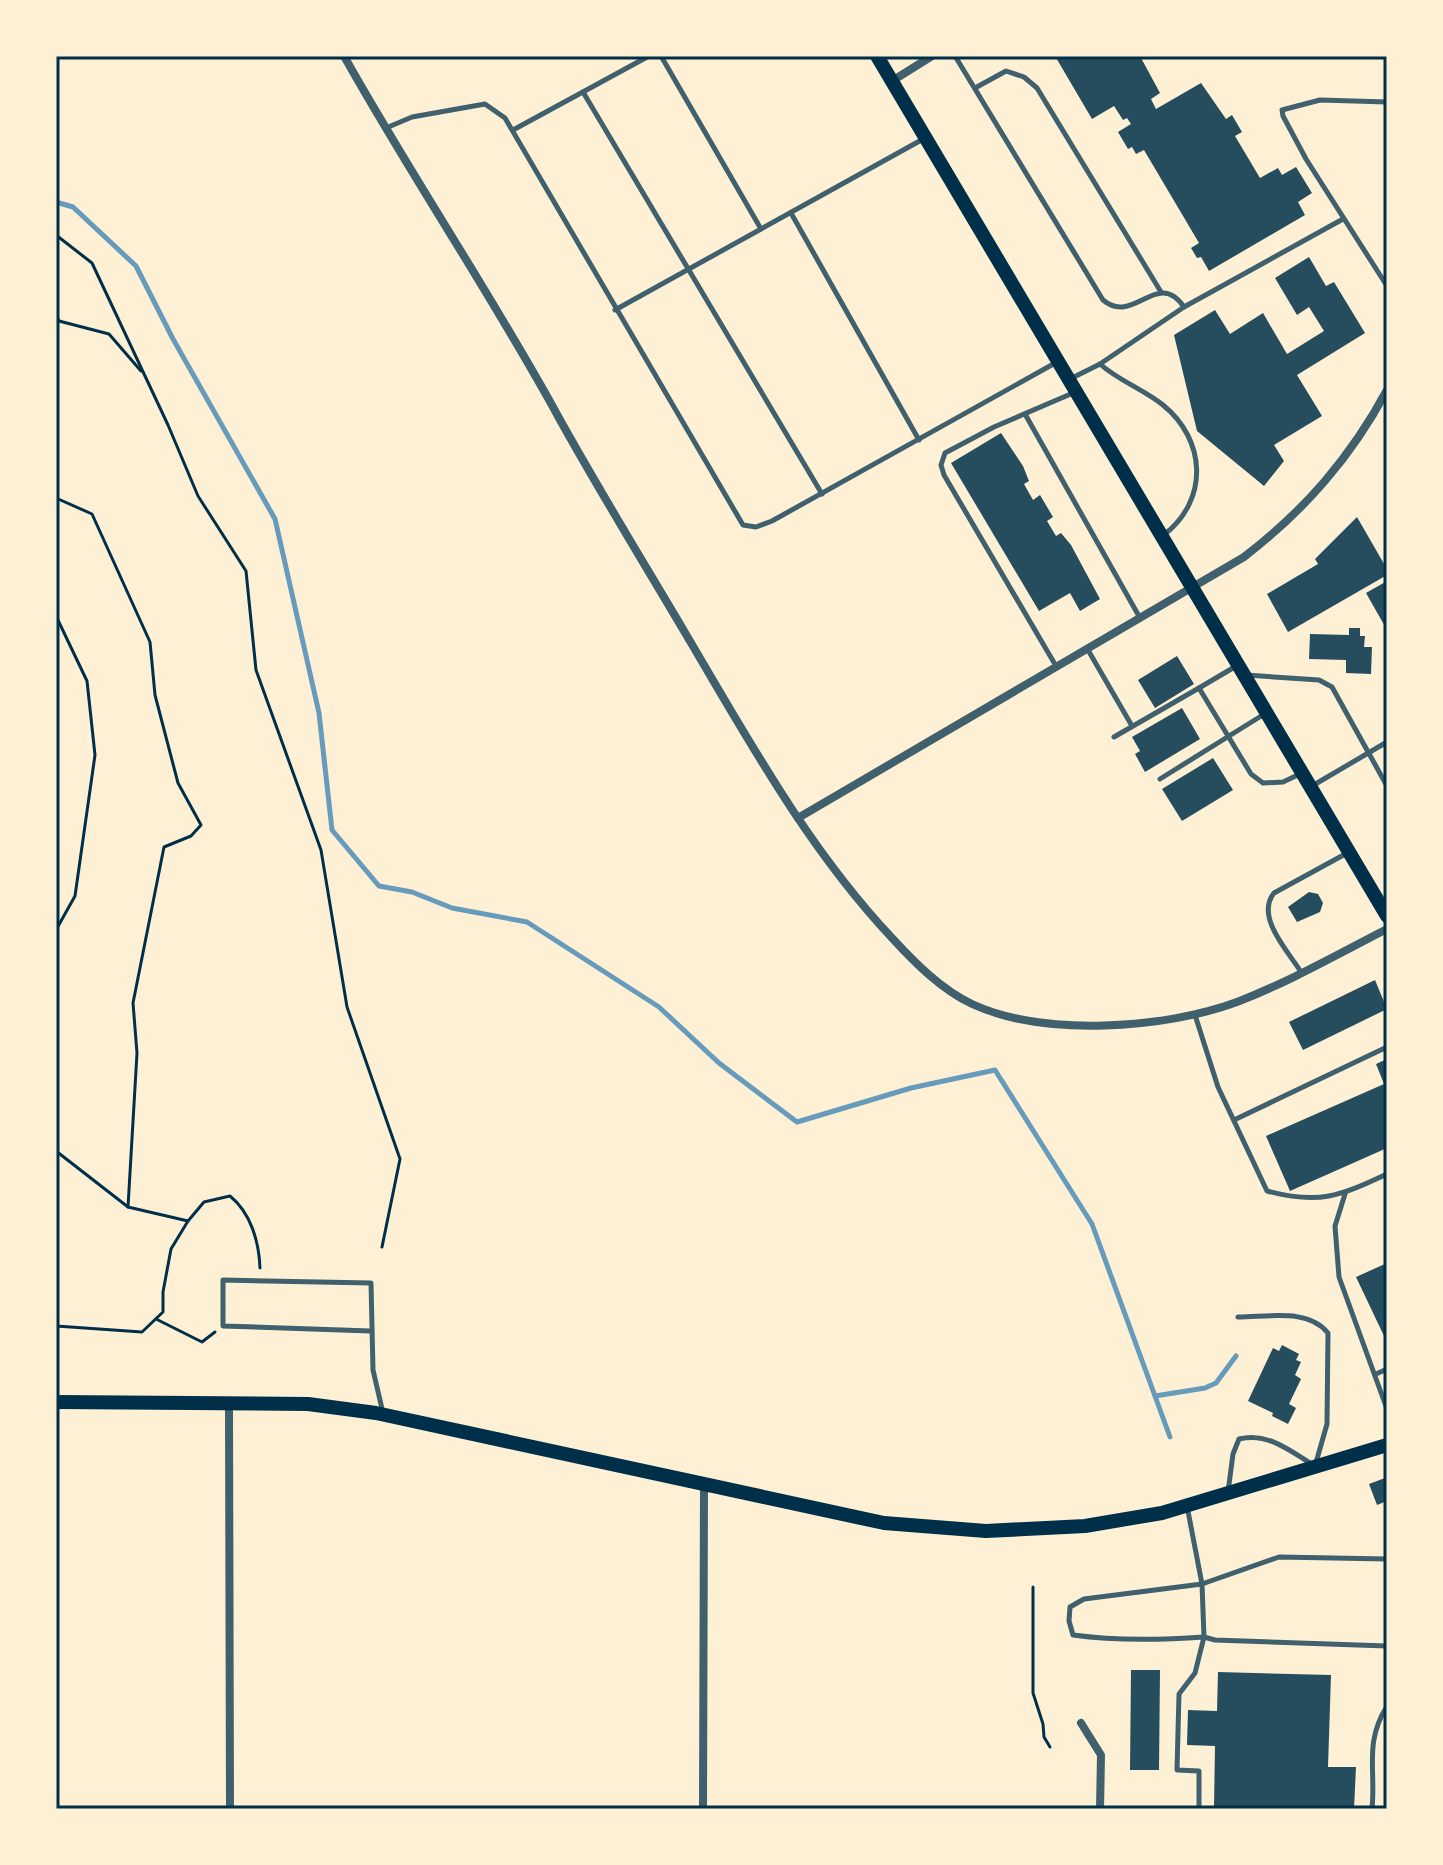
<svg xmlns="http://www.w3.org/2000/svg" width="1443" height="1865" font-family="Manrope,sans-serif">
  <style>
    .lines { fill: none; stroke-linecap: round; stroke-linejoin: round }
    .stream { stroke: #669bbc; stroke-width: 5 }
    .building { fill: #264d5e }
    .path { stroke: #003049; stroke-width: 3 }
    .service { stroke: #3f606c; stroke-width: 5 }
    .minor { stroke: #3f606c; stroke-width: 8 }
    .primary { stroke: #003049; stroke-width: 14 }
    .neatline { fill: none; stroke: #003049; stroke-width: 3 }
  </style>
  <rect width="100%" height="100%" fill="#fdf0d5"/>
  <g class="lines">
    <g class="stream">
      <polyline points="56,202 73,207 136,266 173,339 275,519 319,713 332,830 379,886 412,892 452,908 527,922 659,1007 719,1063 797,1122 911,1088 995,1070 1092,1224 1170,1437"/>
      <polyline points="1155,1396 1205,1388 1216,1383 1236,1356"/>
    </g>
  </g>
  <g class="building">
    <polygon points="1055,56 1140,56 1160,93 1151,99 1156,109 1201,83 1226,119 1232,115 1242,132 1235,136 1260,178 1278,168 1282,175 1296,167 1312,193 1298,202 1305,215 1209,271 1201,257 1197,258 1191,248 1199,243 1144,150 1136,154 1132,147 1128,149 1118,132 1131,124 1127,118 1123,120 1114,106 1092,119"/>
    <polygon points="1309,257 1326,286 1334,282 1365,333 1297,375 1322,416 1274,445 1284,461 1264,486 1197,431 1174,335 1215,310 1230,334 1263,313 1287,354 1324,331 1309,307 1297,315 1275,278"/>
    <polygon points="1001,433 1023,466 1029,481 1024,484 1033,500 1040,495 1053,517 1047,521 1056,536 1061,533 1071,545 1100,599 1080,611 1070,593 1039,611 951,463"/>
    <polygon points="1357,517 1387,569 1387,575 1288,632 1267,594 1318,564 1315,559"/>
    <polygon points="1387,581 1387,630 1366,593"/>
    <polygon points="1349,628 1360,628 1360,636 1365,636 1364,647 1372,647 1371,674 1346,673 1346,660 1309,659 1310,634 1349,635"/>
    <polygon points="1177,656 1194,684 1155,708 1138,680"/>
    <polygon points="1182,708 1200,739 1145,772 1135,754 1140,751 1132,737"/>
    <polygon points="1213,758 1233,790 1182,821 1162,789"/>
    <polygon points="1309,892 1318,894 1323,903 1320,912 1297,922 1288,907"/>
    <polygon points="1375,980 1387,1009 1303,1050 1289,1022"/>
    <polygon points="1387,1059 1387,1148 1290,1191 1266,1136 1384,1084 1376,1064"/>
    <polygon points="1387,1263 1387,1335 1384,1336 1356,1277"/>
    <polygon points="1282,1345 1299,1354 1296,1360 1301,1362 1295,1375 1301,1379 1289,1404 1296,1408 1288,1424 1272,1416 1273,1413 1248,1401 1273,1348 1279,1351"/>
    <polygon points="1385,1478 1387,1501 1377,1505 1369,1484"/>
    <polygon points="1131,1670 1160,1670 1159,1770 1130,1770"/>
    <polygon points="1218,1672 1331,1675 1328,1767 1356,1767 1354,1809 1214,1809 1215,1746 1187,1745 1188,1710 1217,1711"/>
  </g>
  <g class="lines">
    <g class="path">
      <polyline points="56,235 92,263 168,425 198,496 246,571 256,670 321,850 347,1007 400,1159 382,1247"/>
      <polyline points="56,315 59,321 109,334 141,371"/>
      <polyline points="56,498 92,514 150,642 155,695 178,783 201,825 191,836 164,847 133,1003 137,1053 128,1207 188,1221"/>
      <polyline points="56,616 87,681 95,755 75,896 56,930"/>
      <polyline points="56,1151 128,1207"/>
      <polyline points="156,1319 202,1342 215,1332"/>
      <path d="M 56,1326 L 142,1332 L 163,1312 L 163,1292 L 171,1249 L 188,1221 L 204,1202 L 230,1196 C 251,1213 259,1242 260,1268"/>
      <polyline points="1033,1587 1033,1693 1043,1724 1044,1737 1050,1747"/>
    </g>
    <g class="service">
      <polyline points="661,56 761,229"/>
      <path d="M 955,56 L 1103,300 C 1134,326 1157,268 1184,307 L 1343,219"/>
      <polyline points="975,88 1006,71 1024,77 1037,88 1161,292"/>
      <polyline points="583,92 822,494"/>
      <polyline points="1387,102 1320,100 1282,110 1283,116 1306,159 1387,286"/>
      <polyline points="386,128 412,117 485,104 505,118 743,525 756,527 772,521 1057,362"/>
      <polyline points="513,130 649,56"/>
      <polyline points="791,213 919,440"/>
      <polyline points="615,310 925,138"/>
      <path d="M 1100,364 C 1119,381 1143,389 1163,405 C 1206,440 1209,499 1165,534"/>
      <polyline points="1070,379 1100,364 1184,307"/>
      <polyline points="1025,414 1140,618"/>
      <polyline points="1088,650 1132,726"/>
      <polyline points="1056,666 944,475 941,465 945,453 994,427 1073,393"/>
      <polyline points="1246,675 1319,680 1332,687 1387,786"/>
      <polyline points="1199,688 1238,665"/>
      <polyline points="1114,737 1199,688 1251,774 1263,783 1283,782 1302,773"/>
      <polyline points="1160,779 1266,713"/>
      <polyline points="1312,786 1387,742"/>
      <path d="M 1301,972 C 1288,951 1255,917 1274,893 L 1349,852"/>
      <path d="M 1195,1015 L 1218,1087 L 1267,1191 C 1319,1205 1340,1196 1387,1174"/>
      <polyline points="1234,1120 1387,1047"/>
      <polyline points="1345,1194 1335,1226 1339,1277 1387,1409"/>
      <polyline points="370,1331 223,1326 223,1280 371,1283 373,1370 383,1413"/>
      <polyline points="1376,1374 1387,1369"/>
      <path d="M 1228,1492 L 1233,1454 L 1239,1439 C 1269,1432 1290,1451 1315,1466 L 1327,1424 L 1328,1333 C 1308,1308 1268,1317 1238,1317"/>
      <polyline points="1187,1506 1202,1584 1204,1637 1215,1640 1387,1646"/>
      <path d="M 1199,1809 L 1199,1771 L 1177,1770 L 1179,1694 L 1195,1673 L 1204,1637 C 1161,1640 1116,1641 1073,1635 L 1069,1621 L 1070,1607 L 1084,1599 L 1202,1584 L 1279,1557 L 1387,1559"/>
      <path d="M 1372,1809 C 1376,1769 1364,1743 1387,1706"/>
    </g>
    <g class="minor">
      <path d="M 344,56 C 413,179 492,295 559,418 C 599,490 642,560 684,631 C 747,737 807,848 893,939 C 915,963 942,990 972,1004 C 1044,1037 1164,1029 1237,1002 C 1289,982 1338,954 1387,929"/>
      <polyline points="892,81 932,56"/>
      <path d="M 798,818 L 1244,557 C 1305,510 1351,457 1387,390"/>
      <polyline points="229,1404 230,1809"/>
      <polyline points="1081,1723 1101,1755 1100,1809"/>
      <polyline points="703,1809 704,1485"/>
    </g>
    <g class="primary">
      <polyline points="877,56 1387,916"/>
      <polyline points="56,1402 308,1404 376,1413 884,1523 986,1531 1085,1526 1162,1513 1387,1445"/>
    </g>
  </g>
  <rect width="1443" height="1865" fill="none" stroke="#fdf0d5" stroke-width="116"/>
  <rect x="58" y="58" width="1327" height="1749" class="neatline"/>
</svg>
